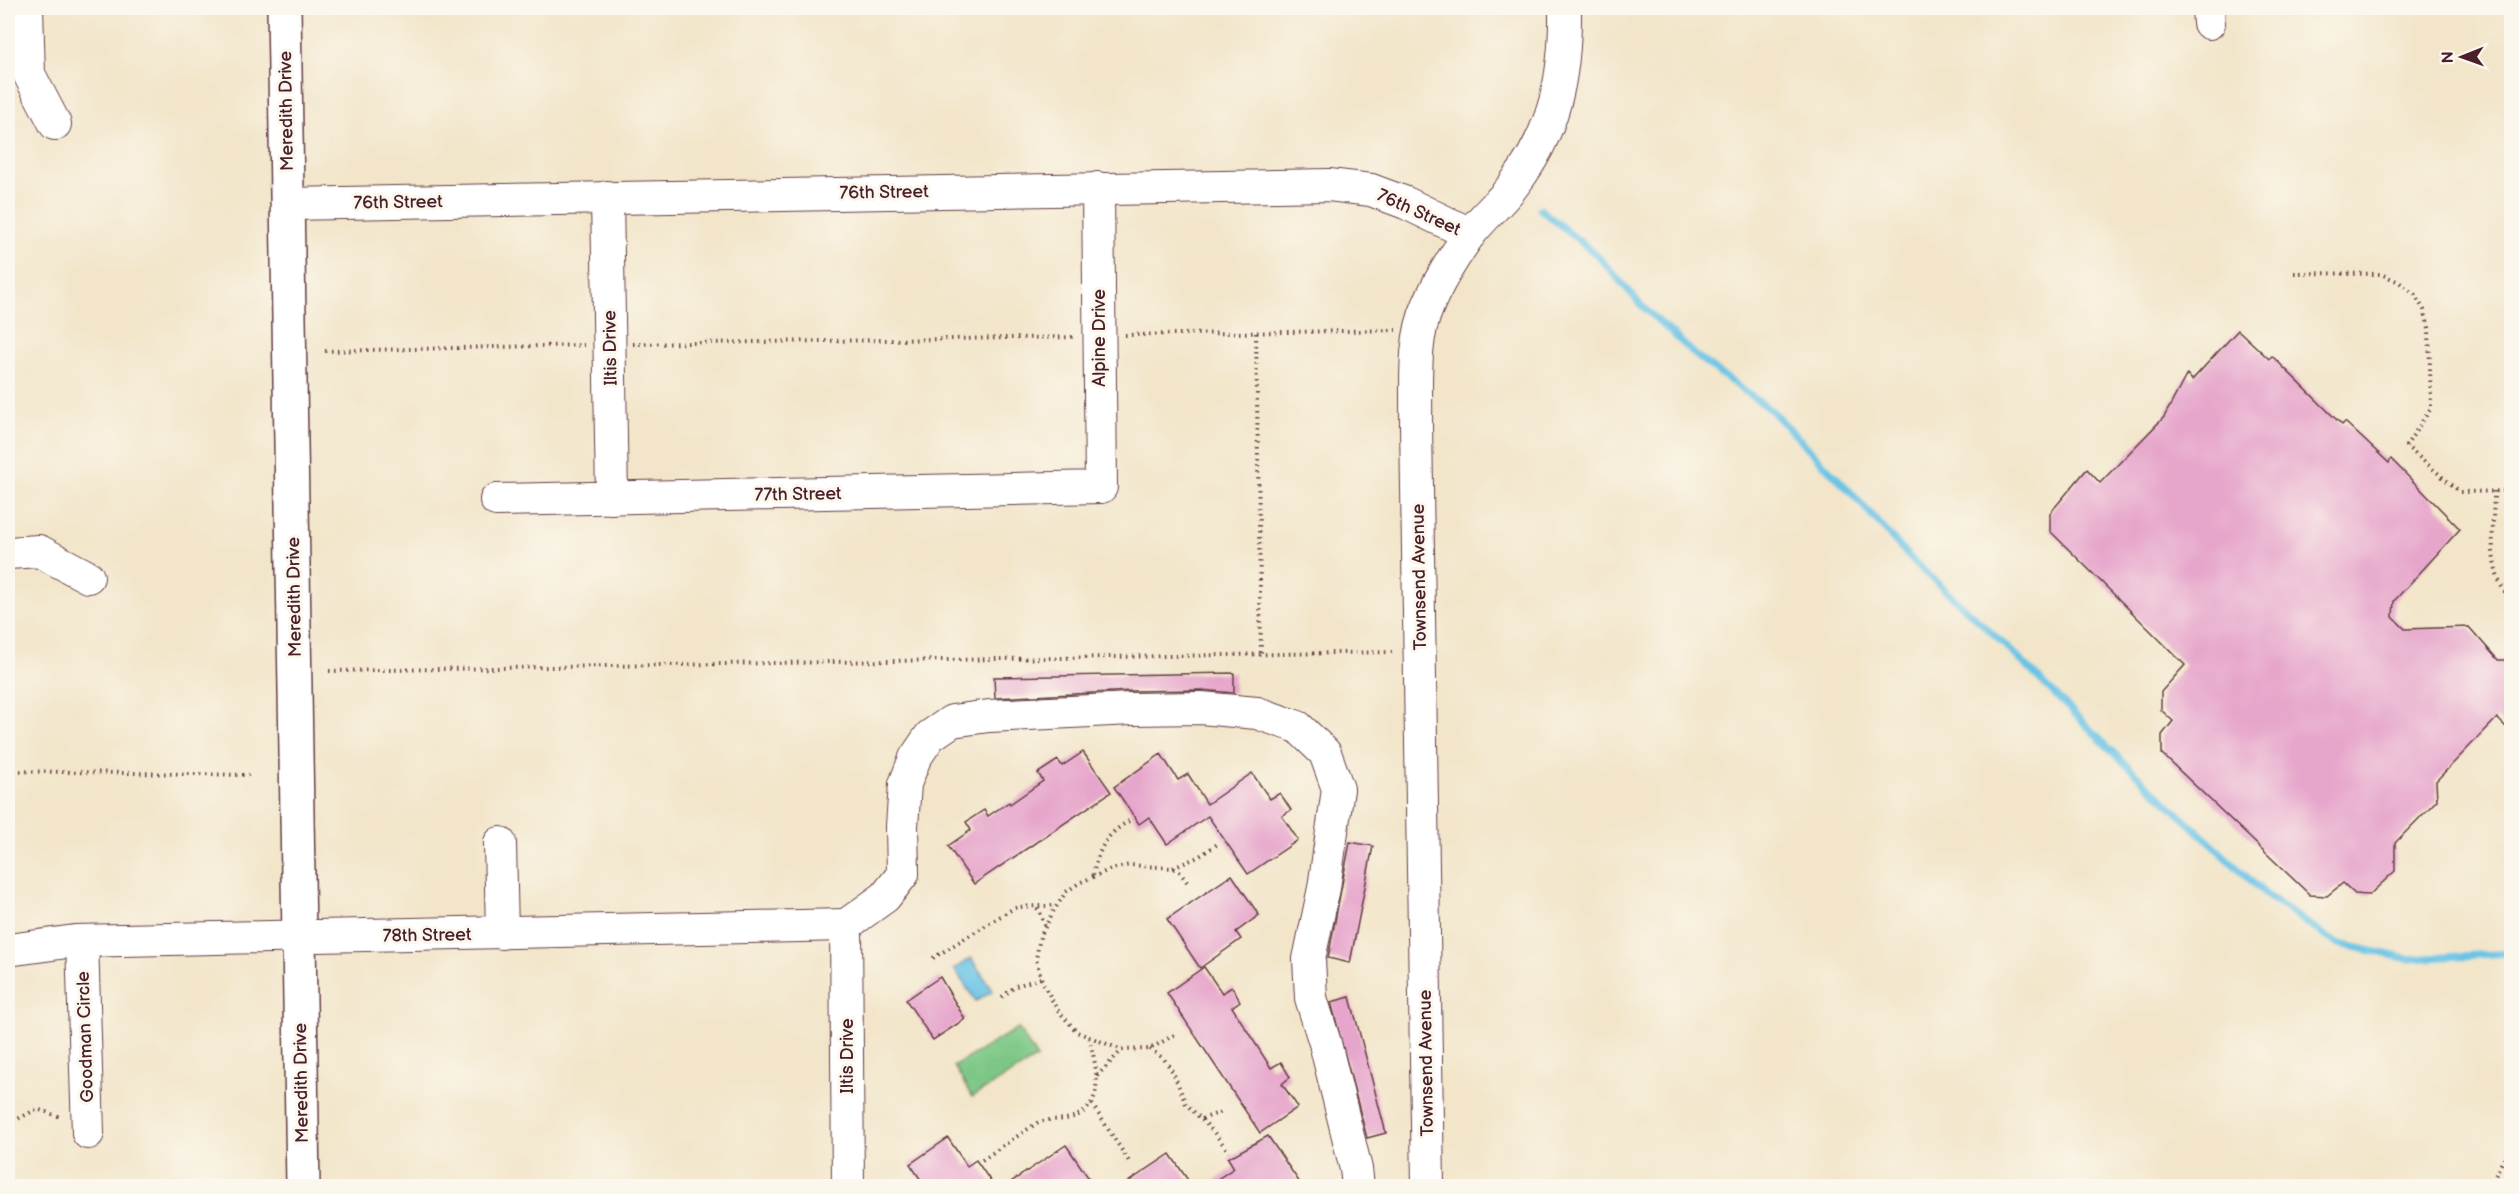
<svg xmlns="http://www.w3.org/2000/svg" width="2519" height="1194" font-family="'Balsamiq Sans',sans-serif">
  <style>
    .green { fill: #7cc785; stroke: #637358; stroke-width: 1.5 }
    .water { fill: #68c3e6; stroke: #597188; stroke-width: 1.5 }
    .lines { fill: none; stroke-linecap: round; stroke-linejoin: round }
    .stream { stroke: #68c3e6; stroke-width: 7 }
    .building { fill: #e6a5cb }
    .minor-casing { stroke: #633d43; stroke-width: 34 }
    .major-casing { stroke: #633d43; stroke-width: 36 }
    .path { stroke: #633d43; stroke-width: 4; stroke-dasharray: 1.5 4.5; stroke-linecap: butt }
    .minor { stroke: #fff; stroke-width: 32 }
    .major { stroke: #fff; stroke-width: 33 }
    .labels { text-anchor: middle; stroke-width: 6; stroke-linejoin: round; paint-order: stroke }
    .street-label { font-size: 18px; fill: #4a1f2b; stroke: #fbf7ec }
  </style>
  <rect width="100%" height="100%" fill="#fbf7ec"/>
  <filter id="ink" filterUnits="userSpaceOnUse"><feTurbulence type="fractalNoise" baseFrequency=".0167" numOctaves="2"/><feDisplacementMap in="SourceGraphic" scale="12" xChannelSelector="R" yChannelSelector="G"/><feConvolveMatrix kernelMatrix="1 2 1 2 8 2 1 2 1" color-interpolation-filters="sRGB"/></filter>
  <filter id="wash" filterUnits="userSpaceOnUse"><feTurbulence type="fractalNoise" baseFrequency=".008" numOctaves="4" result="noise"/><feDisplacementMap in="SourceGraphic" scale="24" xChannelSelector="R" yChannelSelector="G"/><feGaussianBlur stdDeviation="1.35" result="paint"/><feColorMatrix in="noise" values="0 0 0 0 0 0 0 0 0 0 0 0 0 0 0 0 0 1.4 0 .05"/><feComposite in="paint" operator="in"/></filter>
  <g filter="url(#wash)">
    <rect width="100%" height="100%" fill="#f2e5c9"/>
    <polygon class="green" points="1018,1028 1037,1058 972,1097 954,1066"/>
    <polygon class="water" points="971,958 993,991 976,1001 954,969"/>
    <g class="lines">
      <polyline class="stream" points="1540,209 1598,256 1641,305 1700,359 1772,411 1849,490 1910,558 2005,645 2124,763 2270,898 2336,943 2408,959 2512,953"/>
    </g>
    <g id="blocks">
      <g class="building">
        <polygon points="2238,330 2269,359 2272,356 2342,425 2345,422 2389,463 2391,459 2460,529 2394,601 2393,617 2405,629 2469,627 2498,660 2511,660 2511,732 2497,718 2436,781 2437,800 2395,843 2395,871 2369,895 2355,894 2343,883 2327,896 2310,895 2162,754 2162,735 2173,721 2161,710 2161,692 2185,665 2050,531 2050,513 2087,469 2100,483 2164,417 2187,374 2192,380"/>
        <polygon points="1234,673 1234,693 1201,690 1132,691 995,698 994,677"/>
        <polygon points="1083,752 1111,792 974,884 948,846 971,830 966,822 984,810 988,816 1009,802 1010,804 1043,781 1038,773 1058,760 1062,766"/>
        <polygon points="1161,754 1178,780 1188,774 1207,804 1252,773 1270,799 1280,793 1291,810 1282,816 1298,840 1248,874 1208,816 1167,844 1149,817 1139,824 1114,787"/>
        <polygon points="1350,842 1373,846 1350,963 1328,958"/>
        <polygon points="1232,875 1259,915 1236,932 1241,939 1200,968 1167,919"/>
        <polygon points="1204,967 1222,993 1232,987 1240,1001 1232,1007 1271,1068 1281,1062 1290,1077 1282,1084 1298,1107 1260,1133 1167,993"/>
        <polygon points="940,977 965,1019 933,1040 906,1000"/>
        <polygon points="1350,997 1386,1133 1367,1138 1331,1002"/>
        <polygon points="1268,1136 1302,1186 1207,1186 1234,1168 1228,1158"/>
        <polygon points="948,1138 967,1166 976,1160 994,1186 925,1186 910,1164"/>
        <polygon points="1066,1145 1094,1186 1005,1186 1039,1163"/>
        <polygon points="1170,1154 1192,1186 1122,1186"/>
      </g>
    </g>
  </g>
  <g filter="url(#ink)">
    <use href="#blocks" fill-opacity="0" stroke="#633d43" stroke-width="1.5"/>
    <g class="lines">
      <defs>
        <g id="minor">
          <polyline points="27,8 29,74 55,124"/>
          <polyline points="2208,8 2209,23"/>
          <polyline points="607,197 612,498"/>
          <polyline points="288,204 1329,185 1371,190 1406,203 1470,234"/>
          <polyline points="496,500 1101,487 1098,188"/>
          <polyline points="8,553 39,551 88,577"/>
          <polyline points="500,843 502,933"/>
          <polyline points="846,925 885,897 903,874 902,826 905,784 915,758 930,736 952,721 989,716 1132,709 1201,708 1257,713 1298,727 1325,753 1338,789 1324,888 1309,959 1311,998 1325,1043 1356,1169 1358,1186"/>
          <polyline points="846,925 848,1186"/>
          <polyline points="82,941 88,1133"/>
          <polyline points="8,950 75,941 846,925"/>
          <path d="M 1428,1186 L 1416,424 C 1417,385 1412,342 1428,306 C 1437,284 1455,255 1469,235 C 1482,218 1499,204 1512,187 C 1555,133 1566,74 1565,8"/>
        </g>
        <polyline id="major" points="284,8 303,1186"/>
      </defs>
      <use href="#minor" class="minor-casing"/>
      <use href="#major" class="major-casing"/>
      <g class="path">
        <polyline points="2294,273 2381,274 2399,282 2415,295 2424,310 2429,328 2431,408 2406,446 2460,492 2512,491"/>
        <polyline points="1256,333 1261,654"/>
        <polyline points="1125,335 1396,330"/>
        <polyline points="633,344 1075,337"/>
        <polyline points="325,351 584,345"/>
        <path d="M 2494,491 C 2494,525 2485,575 2512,600"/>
        <polyline points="329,671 1392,652"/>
        <polyline points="8,771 249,775"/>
        <polyline points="1173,868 1198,857 1219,843"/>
        <path d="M 1093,875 C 1098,850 1106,834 1129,821"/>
        <polyline points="1037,908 1040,912 1045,927"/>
        <path d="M 933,958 L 1014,908 C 1028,905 1042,907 1056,905"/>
        <polyline points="1002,997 1016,986 1041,978"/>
        <polyline points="1174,1035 1150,1049 1122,1050 1077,1032 1056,1008 1041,978 1036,959 1040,937 1054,910 1066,892 1079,883 1111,869 1130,865 1173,868 1179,871 1187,882"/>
        <polyline points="1150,1049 1164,1059 1173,1072 1186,1104 1212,1130 1229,1152"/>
        <polyline points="1097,1076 1121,1051"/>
        <polyline points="1092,1104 1130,1163"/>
        <polyline points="1202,1119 1224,1111"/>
        <polyline points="8,1124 37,1109 61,1117"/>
        <path d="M 982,1160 L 1037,1123 C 1048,1118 1059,1121 1070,1118 C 1107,1109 1097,1066 1089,1039"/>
        <polyline points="2490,1186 2512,1142"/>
      </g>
      <use href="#minor" class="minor"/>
      <use href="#major" class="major"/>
    </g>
  </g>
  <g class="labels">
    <g class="street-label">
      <text transform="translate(286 111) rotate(-91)" y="6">Meredith Drive</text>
      <text transform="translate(884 192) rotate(-1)" y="6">76th Street</text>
      <text transform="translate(398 202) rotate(-1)" y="6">76th Street</text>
      <text transform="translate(1419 212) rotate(24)" y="6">76th Street</text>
      <text transform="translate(1099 338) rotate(-90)" y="6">Alpine Drive</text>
      <text transform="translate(610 348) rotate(-91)" y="6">Iltis Drive</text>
      <text transform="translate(798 494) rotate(-1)" y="6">77th Street</text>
      <text transform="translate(1419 577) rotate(-91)" y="6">Townsend Avenue</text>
      <text transform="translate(294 597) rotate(-91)" y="6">Meredith Drive</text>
      <text transform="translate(427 935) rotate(-1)" y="6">78th Street</text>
      <text transform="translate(85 1037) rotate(-92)" y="6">Goodman Circle</text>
      <text transform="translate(847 1056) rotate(-90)" y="6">Iltis Drive</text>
      <text transform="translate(1426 1063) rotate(-91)" y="6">Townsend Avenue</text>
      <text transform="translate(301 1083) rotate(-91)" y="6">Meredith Drive</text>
    </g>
  </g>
  <rect width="2519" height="1194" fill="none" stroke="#fbf7ec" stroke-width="30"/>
  <g transform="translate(2462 57) rotate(269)" stroke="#fbf7ec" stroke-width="4.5" paint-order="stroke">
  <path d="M0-4.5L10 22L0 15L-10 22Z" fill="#4a1f2b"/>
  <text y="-9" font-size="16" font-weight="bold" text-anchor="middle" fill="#4a1f2b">N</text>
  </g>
</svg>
